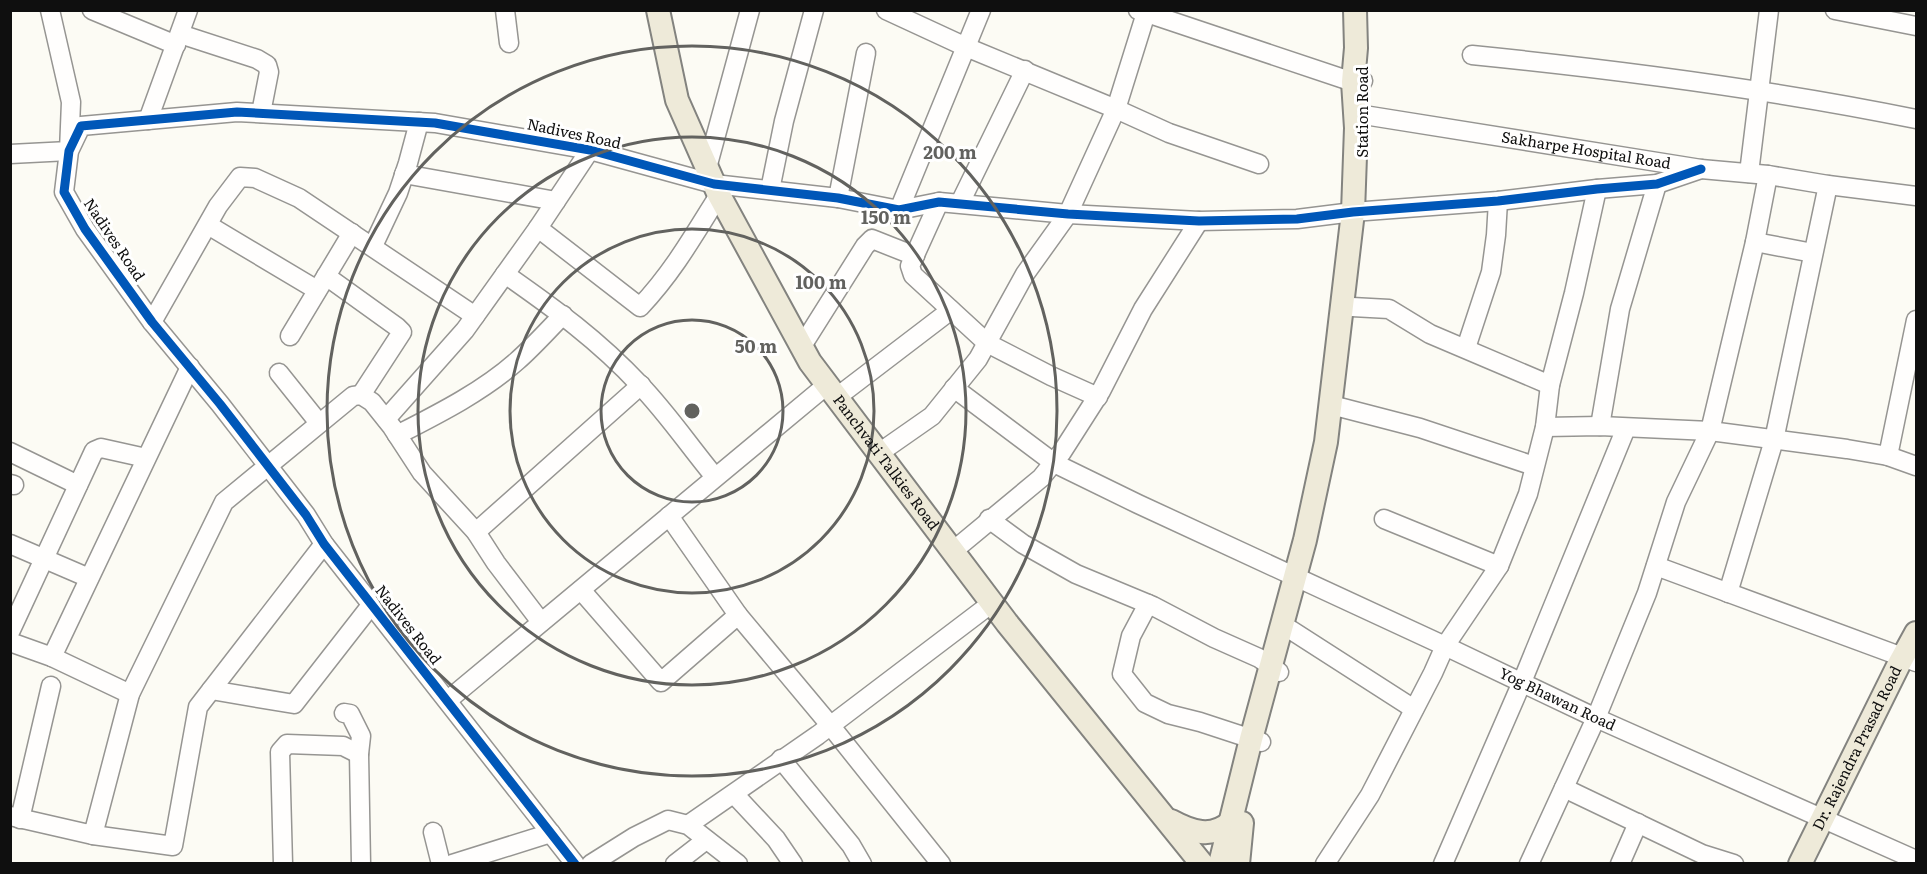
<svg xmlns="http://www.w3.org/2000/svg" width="1927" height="874" font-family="Literata,serif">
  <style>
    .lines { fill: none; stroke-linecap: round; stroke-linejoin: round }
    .minor-casing { stroke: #969592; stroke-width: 21 }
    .major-casing { stroke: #83837f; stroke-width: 26 }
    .minor { stroke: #fffefd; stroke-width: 18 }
    .major { stroke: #eeead9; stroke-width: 22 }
    .cycleway-casing { stroke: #fff; stroke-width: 13 }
    .cycleway { stroke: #0057b8; stroke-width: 9 }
    .ring { fill: none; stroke: #62625f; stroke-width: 3 }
    .labels { text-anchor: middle; stroke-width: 6; stroke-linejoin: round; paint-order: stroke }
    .street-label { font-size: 15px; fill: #0f0f0f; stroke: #fff }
    .centre { fill: #62625f; stroke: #fff; stroke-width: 3 }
    .ring-label { font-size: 18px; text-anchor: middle; font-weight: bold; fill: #62625f; stroke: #fff; stroke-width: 6; stroke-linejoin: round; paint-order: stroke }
  </style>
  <rect width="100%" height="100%" fill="#fcfbf4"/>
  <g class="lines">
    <defs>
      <g id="minor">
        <polyline points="92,10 176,45"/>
        <polyline points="505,10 509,43"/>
        <polyline points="886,10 966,47 1116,109 1169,133 1259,164"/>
        <polyline points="1138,10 1353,82 1363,81"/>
        <polyline points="1835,10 1916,26"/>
        <polyline points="180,34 257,59 267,65 269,72 261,113"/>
        <path d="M 1472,55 C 1621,70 1769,89 1916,119"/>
        <path id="s1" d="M 1364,115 L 1701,169 L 1768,175 L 1828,185 L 1916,196"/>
        <polyline points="148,120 188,10"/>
        <polyline points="10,154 69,151 71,102 50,10"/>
        <polyline points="707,168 750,10"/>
        <polyline points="1749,173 1769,10"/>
        <polyline points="404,174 556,201"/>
        <polyline points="770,190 784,121 814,10"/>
        <polyline points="838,198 866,53"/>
        <polyline points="939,202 910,266 913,275 987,343 1051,376 1098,397"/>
        <polyline points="960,203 1025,70"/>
        <polyline points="899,210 981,10"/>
        <polyline points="208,225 317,290"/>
        <path d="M 538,228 L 640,307 C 673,272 694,235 719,195"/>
        <polyline points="1755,242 1813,253"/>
        <polyline points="373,246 398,193 408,163 419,122"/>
        <path d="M 505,274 C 555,309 598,340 640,385 C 667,413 690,447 715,477"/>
        <polyline points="326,276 397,327 402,332 361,395"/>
        <polyline points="1352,307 1389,309 1430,334 1550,385"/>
        <polyline points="152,322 218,206 240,177 255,178 299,198 475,316"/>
        <polyline points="290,336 352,233"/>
        <polyline points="802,346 865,246 872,239 915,256"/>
        <polyline points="1466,348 1491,272 1496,235 1498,201"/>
        <polyline points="279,373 319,423"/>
        <path id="s2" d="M 954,388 L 1054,463 L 1138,504 L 1445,646 L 1596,718 L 1916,860"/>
        <polyline points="837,397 951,310"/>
        <polyline points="1339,407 1420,428 1534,466"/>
        <polyline points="386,419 465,330 538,228 590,150"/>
        <polyline points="1600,426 1620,309 1657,184"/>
        <polyline points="1545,427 1600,426 1710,431 1847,449 1888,456 1916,466"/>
        <path d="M 397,435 C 438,414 482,392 517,361 C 533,347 548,330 563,315"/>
        <polyline points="10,452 78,485"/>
        <polyline points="879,453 932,416 978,359 1025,274 1068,214 1116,109 1146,13"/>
        <polyline points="1888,456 1916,320"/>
        <polyline points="10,484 14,485"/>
        <polyline points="669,516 738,615"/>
        <polyline points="989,519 1023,544 1076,574 1153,606 1214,638 1259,658 1279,672"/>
        <polyline points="1384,519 1499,566"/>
        <polyline points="476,532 641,385"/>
        <polyline points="10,544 89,578"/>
        <polyline points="953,551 1041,478 1062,452 1101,391 1143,309 1199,221"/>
        <polyline points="1656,566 1916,662"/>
        <polyline points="581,590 661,682 738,615 830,725 941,864"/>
        <polyline points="1728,593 1774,440 1828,185"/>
        <polyline points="1148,604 1131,636 1122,674 1145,703 1168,714 1200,722 1261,742"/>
        <polyline points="1291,630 1414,709"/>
        <polyline points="10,632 94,451 101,448 146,458"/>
        <polyline points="10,642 52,657 190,367"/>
        <polyline points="52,657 130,694"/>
        <polyline points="211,690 294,704 372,604"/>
        <polyline points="448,700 828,384"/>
        <polyline points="344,713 350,714 361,736 359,754 361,864"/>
        <polyline points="781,759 851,845 862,864"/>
        <polyline points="1564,788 1702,854 1734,864"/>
        <polyline points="734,794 776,839 793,864"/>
        <polyline points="10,816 93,835 130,694 224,502 353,396 361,395 372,402 392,427 422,473 476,532 496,563 541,622"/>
        <polyline points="20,819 51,686"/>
        <polyline points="688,825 818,735 992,603"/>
        <polyline points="433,832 441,864"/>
        <polyline points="93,835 173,846 198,707 324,544"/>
        <polyline points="283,864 280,752 287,744 343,746 359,754"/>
        <polyline points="452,864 551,833"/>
        <polyline points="575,864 324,544 306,515 220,404 152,322 85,229 64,192 69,151 81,126 237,112 435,123 590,150 714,184 838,198 899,210 939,202 1068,214 1199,221 1297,219 1353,212 1498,201 1597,189 1657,184 1701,169"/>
        <polyline points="591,864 634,837 668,820 688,825 738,864"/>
        <polyline points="675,864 706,840"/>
        <polyline points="1325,864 1370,795 1433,673 1445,646 1499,566 1528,494 1545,427 1550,385 1574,293 1597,189"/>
        <polyline points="1443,864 1522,682 1626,428"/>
        <polyline points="1529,864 1596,718 1647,593 1676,502 1710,431 1755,242 1768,175"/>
        <polyline points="1620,864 1638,823"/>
      </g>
      <g id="major">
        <path id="s3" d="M 658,10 L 677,100 L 719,195 L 810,362 L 1007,623 L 1202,864"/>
        <path d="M 1171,821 C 1191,832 1212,839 1231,822"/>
        <polyline points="1220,864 1251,739 1305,540 1326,442 1353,212 1356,128 1353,82 1356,48 1355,10"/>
        <polyline points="1238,864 1242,823"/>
        <path id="s4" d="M 1800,864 L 1899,664 L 1916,633"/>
      </g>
    </defs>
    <use href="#minor" class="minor-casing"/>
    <use href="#major" class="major-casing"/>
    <use href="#minor" class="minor"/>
    <use href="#major" class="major"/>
    <defs>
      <polyline id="cycleway" points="575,864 324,544 306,515 220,404 152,322 85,229 64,192 69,151 81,126 237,112 435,123 590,150 714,184 838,198 899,210 939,202 1068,214 1199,221 1297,219 1353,212 1498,201 1597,189 1657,184 1701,169"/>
    </defs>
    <use href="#cycleway" class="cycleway-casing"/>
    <use href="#cycleway" class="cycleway"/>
  </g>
  <g class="ring">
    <circle cx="692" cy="411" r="91"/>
    <circle cx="692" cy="411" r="182"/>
    <circle cx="692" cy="411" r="274"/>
    <circle cx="692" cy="411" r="365"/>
  </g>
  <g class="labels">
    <g class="street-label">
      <text transform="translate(1363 112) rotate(-90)" y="5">Station Road</text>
      <text transform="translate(574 134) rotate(12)" y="5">Nadives Road</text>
      <text dy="5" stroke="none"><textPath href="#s1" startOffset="225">Sakharpe Hospital Road</textPath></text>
      <text transform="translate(114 240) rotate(56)" y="5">Nadives Road</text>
      <text dy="5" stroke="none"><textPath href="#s3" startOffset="512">Panchvati Talkies Road</textPath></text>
      <text transform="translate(408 625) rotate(52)" y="5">Nadives Road</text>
      <text dy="5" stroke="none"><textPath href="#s2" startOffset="681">Yog Bhawan Road</textPath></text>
      <text dy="5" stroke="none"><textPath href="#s4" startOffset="129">Dr. Rajendra Prasad Road</textPath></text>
    </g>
  </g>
  <circle cx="692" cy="411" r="9" class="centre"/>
  <g class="ring-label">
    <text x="950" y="159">200 m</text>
    <text x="886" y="224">150 m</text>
    <text x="821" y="289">100 m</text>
    <text x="756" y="353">50 m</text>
  </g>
  <rect width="1927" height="874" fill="none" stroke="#0f0f0f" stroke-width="24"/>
</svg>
